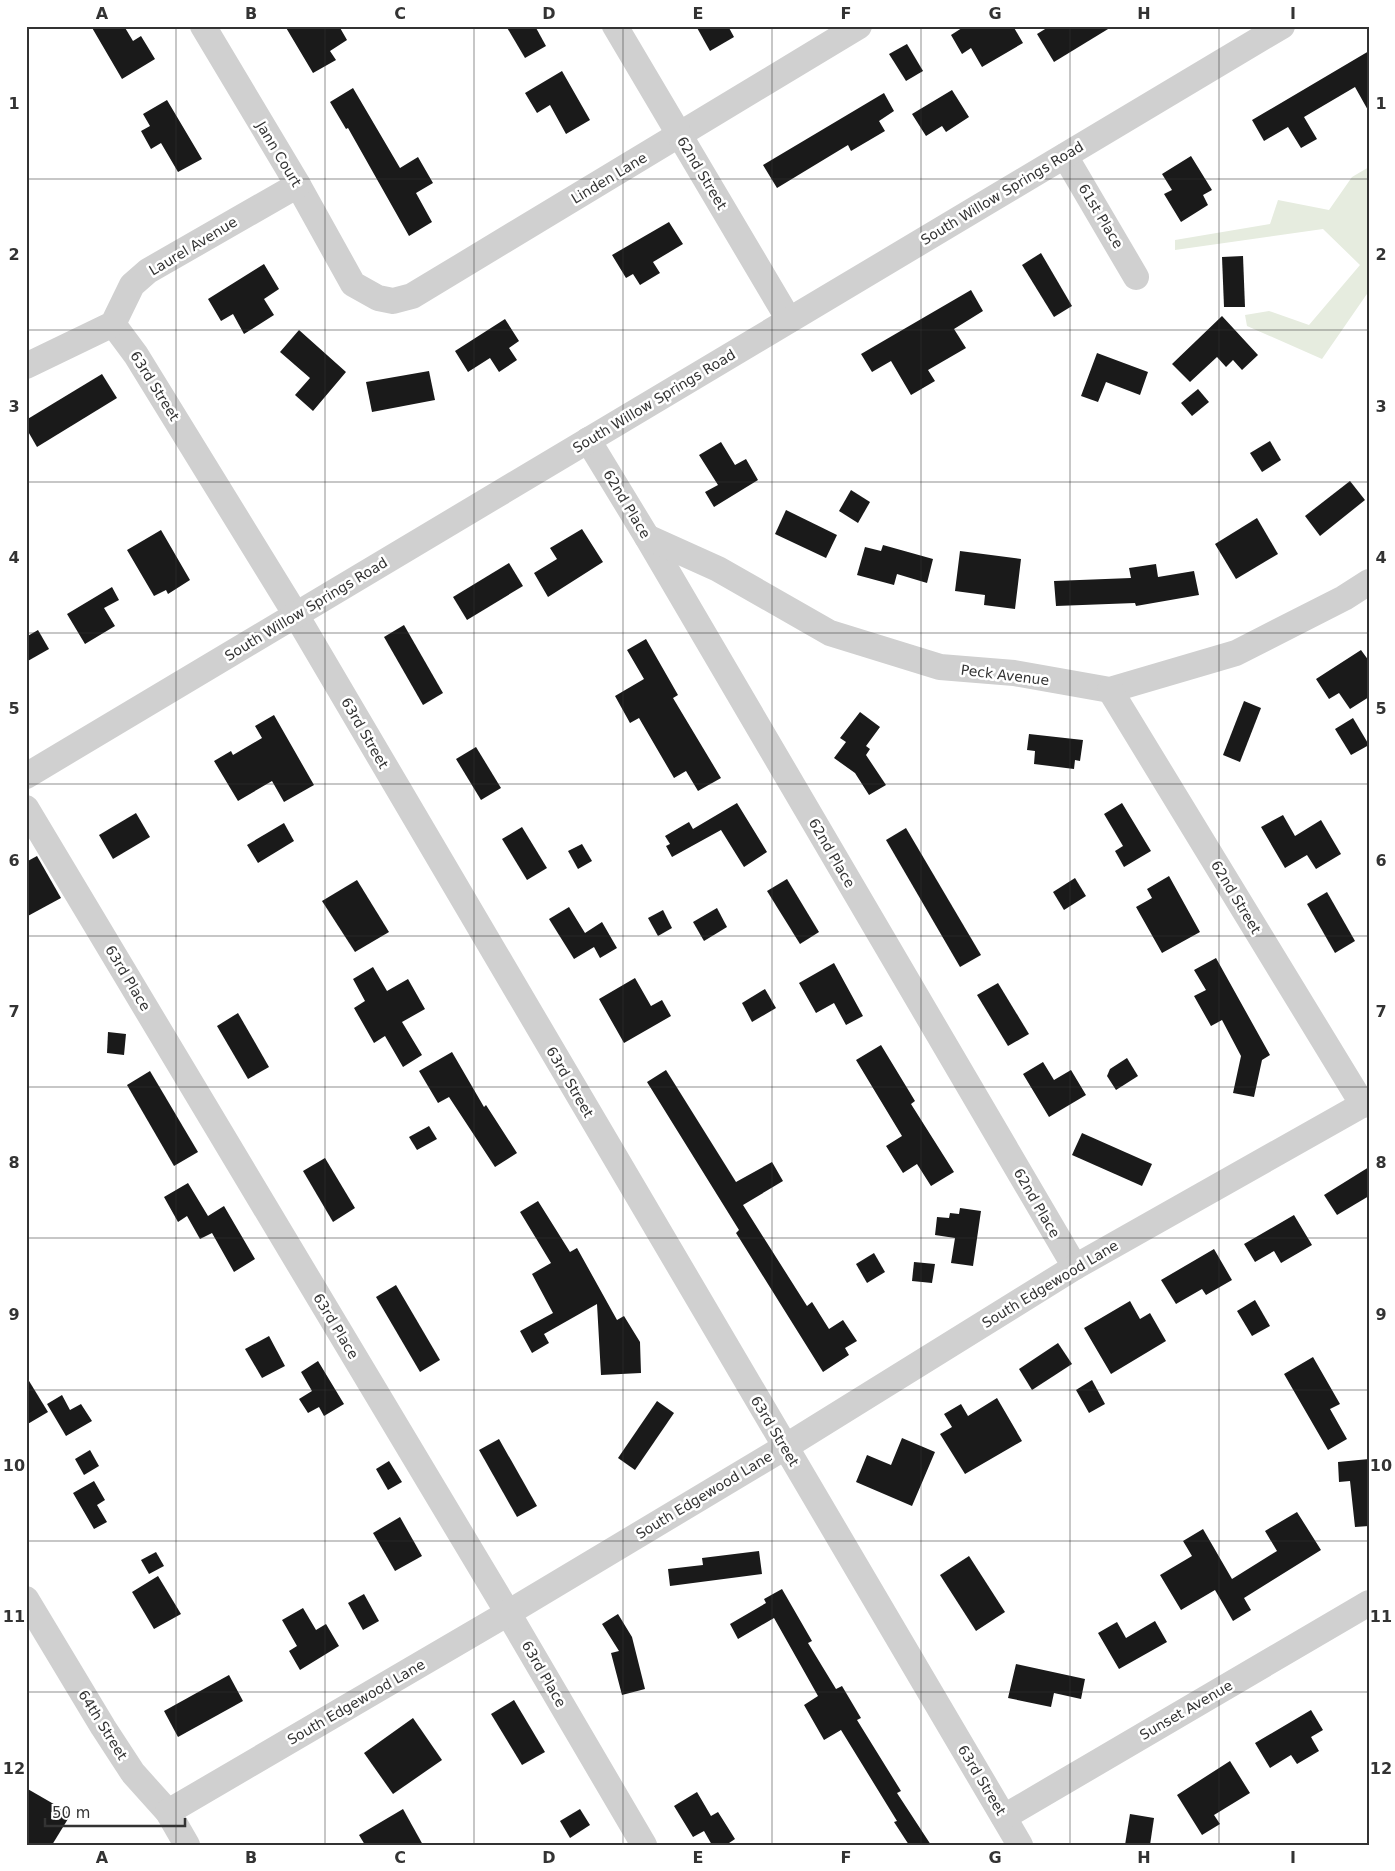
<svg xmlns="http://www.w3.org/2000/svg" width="1395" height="1871" font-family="'DejaVu Sans',sans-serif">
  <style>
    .green { fill: #e6ecdf }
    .building { fill: #1a1a1a }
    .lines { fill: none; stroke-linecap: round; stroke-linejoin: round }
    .minor { stroke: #d0d0d0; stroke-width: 26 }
    .grid { fill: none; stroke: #333; stroke-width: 1; stroke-opacity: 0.55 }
    .labels { text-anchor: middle; stroke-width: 5; stroke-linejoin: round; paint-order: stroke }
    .street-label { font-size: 14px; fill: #333; stroke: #fff }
    .neatline { fill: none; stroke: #333; stroke-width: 2 }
    .grid-label { font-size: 16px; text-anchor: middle; font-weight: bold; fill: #333 }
  </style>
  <rect width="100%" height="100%" fill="#fff"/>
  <polygon class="green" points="1369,167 1369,291 1322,359 1247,326 1245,315 1269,311 1309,325 1360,265 1323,229 1175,250 1175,240 1270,224 1278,200 1329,210 1352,177"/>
  <g class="building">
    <polygon points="91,26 124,26 133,41 141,36 155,59 122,79"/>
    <polygon points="285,26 339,26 347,40 330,51 336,60 313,73"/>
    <polygon points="506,26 535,26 546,46 525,58"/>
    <polygon points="696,26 728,26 734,37 710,51"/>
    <polygon points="965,26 1013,26 1023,43 982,67 971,48 962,54 951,35"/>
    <polygon points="1050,26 1113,26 1054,62 1037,34"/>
    <polygon points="907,44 923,71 906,81 889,54"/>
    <polygon points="1369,51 1369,112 1355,87 1304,117 1317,139 1301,148 1288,127 1264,141 1252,120"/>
    <polygon points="562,71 590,120 566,134 550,105 537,113 525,93"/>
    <polygon points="353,88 400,168 418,157 433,183 416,193 432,222 409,236 348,128 346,129 330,102"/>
    <polygon points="952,90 969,117 946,132 942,126 926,136 912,114"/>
    <polygon points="884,93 894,111 879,121 885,131 851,151 848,145 777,188 763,165"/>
    <polygon points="167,100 202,159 178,172 161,143 151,149 141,131 150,126 143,114"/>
    <polygon points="1191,156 1212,190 1203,195 1208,205 1181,222 1164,194 1172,190 1162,174"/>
    <polygon points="669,222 683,244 653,262 660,273 640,285 633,274 626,278 612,255"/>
    <polygon points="1041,253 1072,306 1054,317 1022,265"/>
    <polygon points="1243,256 1245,307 1224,307 1222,257"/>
    <polygon points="264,264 279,289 264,299 274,315 244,334 233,314 221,321 208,299"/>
    <polygon points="971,290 983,311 954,329 966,348 928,370 935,381 911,395 891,361 872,372 861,354"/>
    <polygon points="1222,316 1258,355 1242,370 1233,360 1226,367 1217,357 1190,382 1172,364"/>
    <polygon points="505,319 519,341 509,348 517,360 499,372 490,358 468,372 455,351"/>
    <polygon points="299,330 346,372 313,411 295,395 310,378 280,352"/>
    <polygon points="1097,353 1148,372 1140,395 1106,382 1098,402 1081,396"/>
    <polygon points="429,371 435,400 372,412 366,382"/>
    <polygon points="102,374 117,398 37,447 26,428 26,420"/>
    <polygon points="1198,389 1209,402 1192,416 1181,403"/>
    <polygon points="1270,441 1281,460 1262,472 1250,453"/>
    <polygon points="721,442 735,465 746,459 758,480 714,507 705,492 718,485 699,455"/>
    <polygon points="1350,481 1365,500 1320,536 1305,516"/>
    <polygon points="851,490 870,502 858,523 839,511"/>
    <polygon points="786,510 837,535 826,558 775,534"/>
    <polygon points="1257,518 1278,554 1236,579 1215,544"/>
    <polygon points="582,529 603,562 548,597 534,573 557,559 550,548"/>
    <polygon points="161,530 190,580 168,594 166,590 154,596 127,550"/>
    <polygon points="883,545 933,559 927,583 897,574 894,585 857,575 865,547 881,551"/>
    <polygon points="960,551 1021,559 1015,609 984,605 985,595 955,591"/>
    <polygon points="509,563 523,586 467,620 453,597"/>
    <polygon points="1156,564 1158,577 1194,571 1199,595 1136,606 1135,603 1056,606 1054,581 1131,578 1129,568"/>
    <polygon points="112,587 119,600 104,608 115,626 85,644 67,614"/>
    <polygon points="404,625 443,693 423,705 384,637"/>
    <polygon points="38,630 49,649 26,662 26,637"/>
    <polygon points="646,639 678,695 673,698 721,778 698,791 686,771 674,778 639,718 630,723 615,696 644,679 627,650"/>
    <polygon points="1361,650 1369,661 1369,697 1350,709 1339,693 1329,699 1316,679"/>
    <polygon points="1244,701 1261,708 1240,762 1223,755"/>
    <polygon points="860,712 880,727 866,746 870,749 866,755 886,785 869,795 855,773 834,758 846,742 840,738"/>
    <polygon points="274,715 314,785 284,802 272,781 238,801 214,761 231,751 233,755 262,738 255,726"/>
    <polygon points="1353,718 1369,745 1351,755 1335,729"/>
    <polygon points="1029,734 1083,740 1080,761 1075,760 1074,769 1034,764 1035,751 1027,750"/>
    <polygon points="476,747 501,788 481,800 456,759"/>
    <polygon points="737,803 767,852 744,867 721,830 672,857 666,846 670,844 665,836 689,822 693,829"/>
    <polygon points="1122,803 1151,851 1124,867 1115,851 1123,846 1104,814"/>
    <polygon points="136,813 150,837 113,859 99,835"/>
    <polygon points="1283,815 1295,836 1321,820 1341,854 1316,869 1307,855 1285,868 1261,827"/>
    <polygon points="284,823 294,841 258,863 247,845"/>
    <polygon points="522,827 547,868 527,880 502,839"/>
    <polygon points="906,828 981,955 960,967 886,840"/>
    <polygon points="582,844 592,861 578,869 568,851"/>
    <polygon points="37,856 61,898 26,917 26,862"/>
    <polygon points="1169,876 1200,932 1162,953 1136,907 1152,898 1147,889"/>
    <polygon points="1075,878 1086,896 1064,910 1053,892"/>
    <polygon points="787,879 819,932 800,944 767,891"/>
    <polygon points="357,880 389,932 355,952 322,901"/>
    <polygon points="1327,892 1355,941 1335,953 1307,904"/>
    <polygon points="569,907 585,933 602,922 617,948 600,958 594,947 574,959 549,919"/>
    <polygon points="717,908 727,927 704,941 693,922"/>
    <polygon points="663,910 672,928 658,936 648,918"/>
    <polygon points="1216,958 1270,1055 1262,1060 1254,1097 1233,1093 1241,1056 1222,1020 1211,1026 1194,996 1206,990 1194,970"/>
    <polygon points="834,963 863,1016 846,1025 834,1003 816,1013 799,983"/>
    <polygon points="373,967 387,991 408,979 425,1009 402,1022 422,1055 403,1067 385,1036 374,1043 354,1008 365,1001 353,979"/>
    <polygon points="635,978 651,1006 662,1000 671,1016 624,1043 599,999"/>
    <polygon points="998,983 1029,1034 1008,1046 977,995"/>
    <polygon points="765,989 776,1008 752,1022 742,1003"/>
    <polygon points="238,1013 269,1067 248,1079 217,1026"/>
    <polygon points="108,1032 126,1034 124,1055 107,1053"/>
    <polygon points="881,1045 915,1101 911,1104 954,1172 931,1186 917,1164 903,1173 886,1146 902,1136 856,1060"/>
    <polygon points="452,1052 484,1107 486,1105 517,1153 495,1167 449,1097 438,1103 419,1071"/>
    <polygon points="1127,1058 1138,1076 1116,1090 1107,1076 1110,1069"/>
    <polygon points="1043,1062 1054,1080 1071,1070 1086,1095 1049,1117 1023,1074"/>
    <polygon points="666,1070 736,1182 772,1162 783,1181 743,1205 807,1306 812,1302 829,1329 843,1320 857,1341 845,1348 849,1355 823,1372 736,1233 739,1230 647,1082"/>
    <polygon points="150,1071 198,1152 174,1166 127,1085"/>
    <polygon points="429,1126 437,1139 417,1150 409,1137"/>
    <polygon points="1082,1133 1152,1164 1142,1186 1072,1155"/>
    <polygon points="325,1158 355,1208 333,1222 303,1171"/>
    <polygon points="1369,1167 1369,1196 1337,1215 1324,1195"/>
    <polygon points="188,1183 208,1216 224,1206 255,1259 234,1272 212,1233 200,1239 187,1216 178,1222 164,1197"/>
    <polygon points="538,1201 570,1252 577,1248 617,1320 624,1316 640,1342 641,1373 601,1375 597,1304 544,1334 549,1343 532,1353 520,1331 553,1313 532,1274 551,1263 520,1212"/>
    <polygon points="960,1208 981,1211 973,1266 951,1263 955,1238 935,1235 937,1217 949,1218 950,1213 959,1214"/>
    <polygon points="1294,1215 1312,1245 1281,1263 1274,1251 1255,1262 1244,1244"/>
    <polygon points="1214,1249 1232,1280 1206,1295 1202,1289 1176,1304 1161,1280"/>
    <polygon points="874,1253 885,1272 867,1283 856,1264"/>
    <polygon points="914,1262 935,1264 932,1283 912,1281"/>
    <polygon points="396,1285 440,1360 420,1372 376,1297"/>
    <polygon points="1255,1300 1270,1326 1252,1336 1237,1311"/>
    <polygon points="1130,1301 1140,1319 1150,1313 1166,1341 1111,1374 1084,1328"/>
    <polygon points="269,1336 285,1366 262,1378 245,1349"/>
    <polygon points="1058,1343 1072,1364 1032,1390 1019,1369"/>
    <polygon points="1313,1357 1340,1404 1330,1409 1347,1439 1328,1450 1284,1374"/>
    <polygon points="318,1361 344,1404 324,1416 319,1407 308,1413 299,1399 312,1391 301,1372"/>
    <polygon points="26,1376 48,1412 26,1425"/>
    <polygon points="1092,1380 1105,1404 1089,1413 1076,1390"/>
    <polygon points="62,1395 70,1410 81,1404 92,1421 66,1436 47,1404"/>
    <polygon points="997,1398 1022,1441 965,1474 940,1434 952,1427 944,1414 961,1404 968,1416"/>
    <polygon points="657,1401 674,1413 635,1470 618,1458"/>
    <polygon points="902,1438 935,1452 912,1506 856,1482 867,1455 891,1465"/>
    <polygon points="499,1439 537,1506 517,1517 479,1450"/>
    <polygon points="90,1450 99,1466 84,1475 75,1459"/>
    <polygon points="1369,1459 1369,1526 1355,1527 1350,1481 1339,1482 1338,1462"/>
    <polygon points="389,1461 402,1482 388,1490 376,1469"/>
    <polygon points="94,1481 105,1500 97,1505 107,1522 94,1529 73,1493"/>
    <polygon points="1297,1512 1321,1550 1244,1598 1251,1610 1233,1621 1215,1590 1181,1610 1160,1575 1192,1556 1183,1541 1203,1529 1232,1579 1277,1551 1265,1531"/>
    <polygon points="400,1517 422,1556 395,1571 373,1533"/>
    <polygon points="759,1551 762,1574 670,1586 668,1569 703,1565 702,1558"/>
    <polygon points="156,1552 164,1566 149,1574 141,1560"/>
    <polygon points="969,1556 1005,1612 976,1631 940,1575"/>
    <polygon points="158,1576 181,1614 154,1629 132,1592"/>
    <polygon points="782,1589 812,1641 808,1643 836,1689 842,1686 861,1718 857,1720 901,1791 897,1793 931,1845 909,1845 894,1822 897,1821 841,1730 824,1740 804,1705 818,1696 774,1618 738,1639 730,1624 766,1603 764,1599"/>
    <polygon points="364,1594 379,1621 363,1630 348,1603"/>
    <polygon points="303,1608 316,1630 326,1624 339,1646 300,1670 289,1651 297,1646 282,1620"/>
    <polygon points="618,1614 632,1637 645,1689 622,1695 611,1653 619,1651 602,1624"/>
    <polygon points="1155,1621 1167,1642 1119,1669 1098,1633 1117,1622 1126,1638"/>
    <polygon points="1016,1664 1085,1679 1081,1699 1054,1693 1051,1707 1008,1698"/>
    <polygon points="229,1675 243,1701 178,1737 164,1711"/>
    <polygon points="514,1700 545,1752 522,1765 491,1714"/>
    <polygon points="1311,1710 1323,1730 1311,1737 1319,1751 1297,1764 1291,1755 1270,1768 1255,1743"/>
    <polygon points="413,1718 442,1760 393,1794 364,1753"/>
    <polygon points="1230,1761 1250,1793 1214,1815 1220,1824 1202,1835 1177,1795"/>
    <polygon points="26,1788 71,1814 52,1845 26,1845"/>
    <polygon points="697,1792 711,1816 718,1812 735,1839 726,1845 712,1845 704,1831 693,1837 674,1806"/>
    <polygon points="403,1809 423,1845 365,1845 359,1835"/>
    <polygon points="580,1809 590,1825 570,1838 560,1821"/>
    <polygon points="1130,1814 1154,1818 1150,1845 1125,1845"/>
  </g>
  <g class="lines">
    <g class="minor">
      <polyline points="203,26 298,185 353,284 378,298 393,301 412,296 859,26"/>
      <polyline points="615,26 789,320"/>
      <polyline points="1065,156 1136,277"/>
      <polyline points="113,324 136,355 296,615 1020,1845"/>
      <polyline points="26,366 113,324 132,285 148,271 298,185"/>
      <polyline points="588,440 647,537 1075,1267"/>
      <polyline points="647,537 718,569 830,633 940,667 1014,673 1110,690 1236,653 1344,598 1369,582"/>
      <polyline points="1110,690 1363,1105"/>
      <polyline points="26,776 1282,26"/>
      <polyline points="26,808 508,1613 644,1845"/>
      <polyline points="26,1599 103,1727 133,1773 168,1812 187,1845"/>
      <polyline points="168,1812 508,1613 785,1447 1075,1267 1369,1101"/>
      <polyline points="1004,1817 1369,1603"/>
    </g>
  </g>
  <path class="grid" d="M 176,26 L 176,1845M 325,26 L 325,1845M 474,26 L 474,1845M 623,26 L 623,1845M 772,26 L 772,1845M 921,26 L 921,1845M 1070,26 L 1070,1845M 1219,26 L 1219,1845M 26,179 L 1369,179M 26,330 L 1369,330M 26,482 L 1369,482M 26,633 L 1369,633M 26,784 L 1369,784M 26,936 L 1369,936M 26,1087 L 1369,1087M 26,1238 L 1369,1238M 26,1390 L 1369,1390M 26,1541 L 1369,1541M 26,1692 L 1369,1692"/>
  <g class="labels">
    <g class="street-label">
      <text transform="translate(279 154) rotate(59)" y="5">Jann Court</text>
      <text transform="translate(702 173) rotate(59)" y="5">62nd Street</text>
      <text transform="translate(609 178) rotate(-31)" y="5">Linden Lane</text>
      <text transform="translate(1002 193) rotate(-31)" y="5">South Willow Springs Road</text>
      <text transform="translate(1101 216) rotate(59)" y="5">61st Place</text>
      <text transform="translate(193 246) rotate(-31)" y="5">Laurel Avenue</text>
      <text transform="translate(155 386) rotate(58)" y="5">63rd Street</text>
      <text transform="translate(654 401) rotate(-31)" y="5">South Willow Springs Road</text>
      <text transform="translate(627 504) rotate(59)" y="5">62nd Place</text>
      <text transform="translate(306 609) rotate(-31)" y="5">South Willow Springs Road</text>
      <text transform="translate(1005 675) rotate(7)" y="5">Peck Avenue</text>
      <text transform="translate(365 733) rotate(60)" y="5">63rd Street</text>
      <text transform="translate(832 853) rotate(60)" y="5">62nd Place</text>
      <text transform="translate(1236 897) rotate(59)" y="5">62nd Street</text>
      <text transform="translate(128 978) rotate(59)" y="5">63rd Place</text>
      <text transform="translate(570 1082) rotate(60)" y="5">63rd Street</text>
      <text transform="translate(1037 1203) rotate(60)" y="5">62nd Place</text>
      <text transform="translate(1050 1284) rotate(-31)" y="5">South Edgewood Lane</text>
      <text transform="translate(336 1326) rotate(59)" y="5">63rd Place</text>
      <text transform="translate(775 1431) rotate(59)" y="5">63rd Street</text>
      <text transform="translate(704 1495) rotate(-31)" y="5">South Edgewood Lane</text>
      <text transform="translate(544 1674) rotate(60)" y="5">63rd Place</text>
      <text transform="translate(356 1702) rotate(-30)" y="5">South Edgewood Lane</text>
      <text transform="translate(1186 1710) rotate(-30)" y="5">Sunset Avenue</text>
      <text transform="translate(103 1725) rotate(58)" y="5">64th Street</text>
      <text transform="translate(982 1780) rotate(59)" y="5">63rd Street</text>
    </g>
  </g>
  <rect width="1395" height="1871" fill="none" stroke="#ffffff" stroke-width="55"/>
  <path d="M45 1818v8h140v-8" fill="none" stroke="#333333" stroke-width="2.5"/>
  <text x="52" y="1818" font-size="15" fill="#333333" stroke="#ffffff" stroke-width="4" paint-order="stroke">50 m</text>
  <rect x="28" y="28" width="1340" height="1816" class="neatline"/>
  <g class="grid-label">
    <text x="102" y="19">A</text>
    <text x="251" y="19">B</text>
    <text x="400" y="19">C</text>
    <text x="549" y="19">D</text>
    <text x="698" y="19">E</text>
    <text x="846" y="19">F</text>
    <text x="995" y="19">G</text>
    <text x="1144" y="19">H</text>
    <text x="1293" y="19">I</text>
    <text x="14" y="109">1</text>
    <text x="1381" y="109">1</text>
    <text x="14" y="260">2</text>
    <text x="1381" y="260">2</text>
    <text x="14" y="412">3</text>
    <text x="1381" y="412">3</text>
    <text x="14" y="563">4</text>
    <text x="1381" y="563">4</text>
    <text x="14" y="714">5</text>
    <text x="1381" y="714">5</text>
    <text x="14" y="866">6</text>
    <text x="1381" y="866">6</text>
    <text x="14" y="1017">7</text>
    <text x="1381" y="1017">7</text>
    <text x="14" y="1168">8</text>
    <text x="1381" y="1168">8</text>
    <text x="14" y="1320">9</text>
    <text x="1381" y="1320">9</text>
    <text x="14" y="1471">10</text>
    <text x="1381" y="1471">10</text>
    <text x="14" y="1622">11</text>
    <text x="1381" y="1622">11</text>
    <text x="14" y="1774">12</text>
    <text x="1381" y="1774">12</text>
    <text x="102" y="1863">A</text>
    <text x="251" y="1863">B</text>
    <text x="400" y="1863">C</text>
    <text x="549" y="1863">D</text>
    <text x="698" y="1863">E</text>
    <text x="846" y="1863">F</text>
    <text x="995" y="1863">G</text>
    <text x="1144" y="1863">H</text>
    <text x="1293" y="1863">I</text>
  </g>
</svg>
